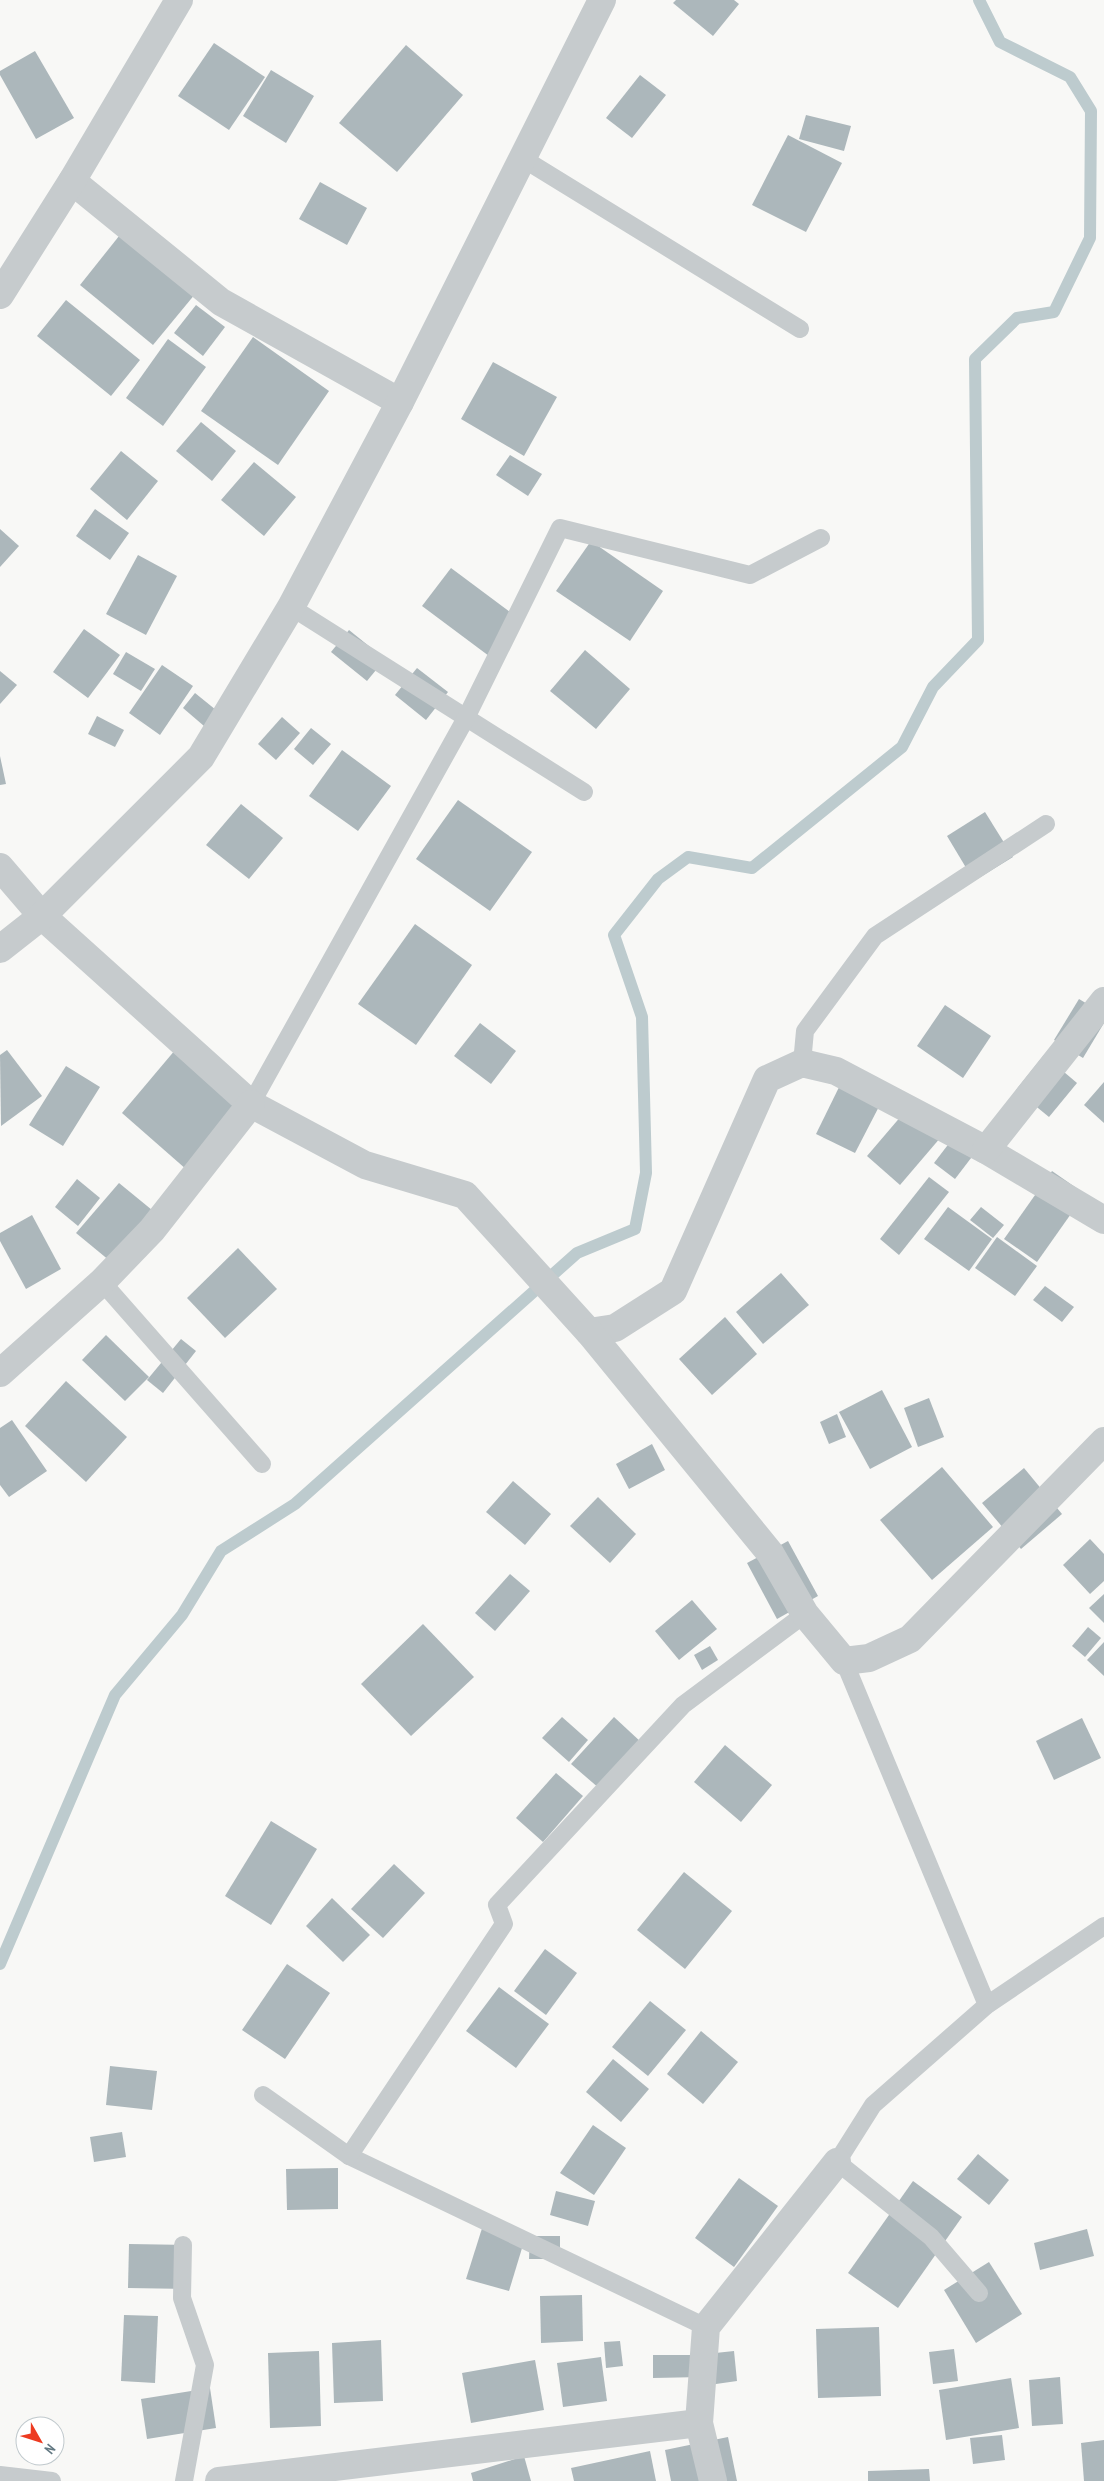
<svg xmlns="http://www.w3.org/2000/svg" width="1104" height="2481" font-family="'PT Sans Narrow',sans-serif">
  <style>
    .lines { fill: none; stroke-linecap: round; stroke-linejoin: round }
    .stream { stroke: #bdcbce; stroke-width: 12 }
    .building { fill: #acb7bb }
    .lane { stroke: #c6cbcd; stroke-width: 18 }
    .street { stroke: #c6cbcd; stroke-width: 28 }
  </style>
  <rect width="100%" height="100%" fill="#f8f8f6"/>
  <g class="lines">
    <polyline class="stream" points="0,1964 115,1695 182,1615 221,1551 295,1504 577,1253 635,1229 646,1173 642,1017 614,935 658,879 688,857 752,868 902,747 933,687 978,640 975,359 1017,318 1054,312 1090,238 1091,111 1070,77 1000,42 979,0"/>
  </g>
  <g class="building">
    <polygon points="676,0 734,0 739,4 713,36 673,3"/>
    <polygon points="214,43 265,77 229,130 178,96"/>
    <polygon points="406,45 463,95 397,172 339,123"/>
    <polygon points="35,51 74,118 36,139 0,75 0,71"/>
    <polygon points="271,70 314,96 286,143 243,116"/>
    <polygon points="640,75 666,95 632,138 606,118"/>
    <polygon points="806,115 851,126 844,151 799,139"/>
    <polygon points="788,135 842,163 806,232 752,205"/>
    <polygon points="320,182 367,208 347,245 299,219"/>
    <polygon points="131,221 205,282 153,345 80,285"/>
    <polygon points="66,300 140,360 111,396 37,336"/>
    <polygon points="196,305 225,327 203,356 174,333"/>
    <polygon points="253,337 329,391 278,465 201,411"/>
    <polygon points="168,339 206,367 163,426 126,398"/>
    <polygon points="493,362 557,397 524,456 461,419"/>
    <polygon points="201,422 236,451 212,481 176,451"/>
    <polygon points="121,451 158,481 127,520 90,489"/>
    <polygon points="510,455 542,474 528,496 496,475"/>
    <polygon points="254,462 296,497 264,536 221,500"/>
    <polygon points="95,509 129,533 110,560 76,536"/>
    <polygon points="0,529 19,546 0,567"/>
    <polygon points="591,541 663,591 630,641 556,591"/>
    <polygon points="138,555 177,576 146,635 106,614"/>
    <polygon points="451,568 518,618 489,656 422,606"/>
    <polygon points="84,629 120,655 88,698 53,672"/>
    <polygon points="349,630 385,659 367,681 331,652"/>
    <polygon points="585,650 630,689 596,729 550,691"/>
    <polygon points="126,652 155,669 141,691 113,674"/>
    <polygon points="162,665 193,686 160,735 129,713"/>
    <polygon points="417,668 448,692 426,720 395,695"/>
    <polygon points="0,671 17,685 0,704"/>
    <polygon points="195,693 216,710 204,726 183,708"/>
    <polygon points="97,716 124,730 115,747 88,734"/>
    <polygon points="282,717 300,733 276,760 258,744"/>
    <polygon points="311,728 331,744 313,765 294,749"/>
    <polygon points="342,750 391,786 358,831 309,796"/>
    <polygon points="0,756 6,784 0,785"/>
    <polygon points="458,800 532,852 490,911 416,859"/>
    <polygon points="241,804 283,838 249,879 206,845"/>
    <polygon points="985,812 1013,857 974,881 947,836"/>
    <polygon points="415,924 472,965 416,1045 358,1004"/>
    <polygon points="1079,999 1104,1014 1104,1023 1083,1058 1054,1040"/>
    <polygon points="945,1005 991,1036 963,1078 917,1046"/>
    <polygon points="480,1023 516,1051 491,1084 454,1056"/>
    <polygon points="181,1043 255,1106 195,1177 122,1113"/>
    <polygon points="7,1050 42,1096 1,1126 0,1055"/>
    <polygon points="1044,1055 1077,1083 1049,1117 1016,1090"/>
    <polygon points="66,1066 100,1087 63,1146 29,1125"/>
    <polygon points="846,1073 886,1093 855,1153 816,1134"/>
    <polygon points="1104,1082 1104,1123 1084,1105"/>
    <polygon points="908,1108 941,1137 900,1185 867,1156"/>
    <polygon points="960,1129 981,1145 955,1179 934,1163"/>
    <polygon points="1052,1171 1085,1194 1037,1262 1004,1239"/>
    <polygon points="929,1177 949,1192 899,1255 880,1239"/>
    <polygon points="77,1179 100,1198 78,1226 55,1207"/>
    <polygon points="119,1183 152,1210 110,1261 76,1233"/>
    <polygon points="948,1207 992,1239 969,1271 924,1239"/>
    <polygon points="981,1207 1004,1225 993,1238 970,1220"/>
    <polygon points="32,1215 61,1269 26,1289 0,1241 0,1233"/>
    <polygon points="997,1237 1037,1266 1015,1296 975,1268"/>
    <polygon points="238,1248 277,1289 225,1338 187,1298"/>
    <polygon points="781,1273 809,1305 763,1344 736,1312"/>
    <polygon points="1045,1286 1074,1307 1062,1322 1033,1300"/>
    <polygon points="725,1317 757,1354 712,1395 679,1359"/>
    <polygon points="106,1335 149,1377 125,1401 82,1360"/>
    <polygon points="181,1339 196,1351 163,1393 147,1380"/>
    <polygon points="66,1381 127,1437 86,1482 25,1426"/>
    <polygon points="882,1390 912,1447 870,1469 839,1412"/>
    <polygon points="929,1398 944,1437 918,1447 904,1408"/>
    <polygon points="837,1414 846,1437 829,1444 820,1422"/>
    <polygon points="12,1420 47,1471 9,1497 0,1485 0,1428"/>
    <polygon points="652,1444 665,1470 629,1489 616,1464"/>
    <polygon points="942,1467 993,1527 932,1580 880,1520"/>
    <polygon points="1024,1468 1062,1514 1021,1549 982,1503"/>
    <polygon points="513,1481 551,1514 525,1545 486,1512"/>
    <polygon points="598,1497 636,1534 610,1563 570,1526"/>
    <polygon points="1090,1539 1104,1554 1104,1581 1090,1594 1063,1565"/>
    <polygon points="788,1541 818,1596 777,1619 747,1563"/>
    <polygon points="510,1574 530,1591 495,1631 475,1613"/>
    <polygon points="1104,1594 1104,1623 1089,1608"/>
    <polygon points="692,1600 717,1629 679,1660 655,1631"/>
    <polygon points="423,1624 474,1677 411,1736 361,1684"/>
    <polygon points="1088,1627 1101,1638 1085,1657 1072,1646"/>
    <polygon points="1104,1642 1104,1676 1087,1660"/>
    <polygon points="710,1646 718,1660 702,1670 694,1655"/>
    <polygon points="562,1717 588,1740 569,1762 542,1738"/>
    <polygon points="614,1717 642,1743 600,1789 571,1764"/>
    <polygon points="1082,1718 1101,1758 1054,1780 1036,1741"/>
    <polygon points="725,1745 772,1785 741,1822 694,1782"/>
    <polygon points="556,1773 583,1796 543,1842 516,1818"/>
    <polygon points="271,1821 317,1849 271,1925 225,1896"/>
    <polygon points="394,1864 425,1893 383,1938 351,1909"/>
    <polygon points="684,1872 732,1911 685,1969 637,1930"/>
    <polygon points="332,1898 370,1935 343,1962 306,1926"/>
    <polygon points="545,1949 577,1973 546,2015 514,1991"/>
    <polygon points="287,1964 330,1993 285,2059 242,2030"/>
    <polygon points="499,1987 549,2024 516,2068 466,2031"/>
    <polygon points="650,2001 686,2030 648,2076 612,2047"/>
    <polygon points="701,2031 738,2062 703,2104 667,2074"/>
    <polygon points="613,2059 649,2089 621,2122 586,2092"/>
    <polygon points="110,2066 157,2071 152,2110 106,2105"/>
    <polygon points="593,2125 626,2148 594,2195 560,2173"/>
    <polygon points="122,2132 126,2157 94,2162 90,2137"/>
    <polygon points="978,2154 1009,2180 989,2205 957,2179"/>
    <polygon points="338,2168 338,2209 287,2210 286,2169"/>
    <polygon points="739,2178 778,2206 734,2267 695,2238"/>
    <polygon points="913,2181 962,2217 898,2308 848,2273"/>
    <polygon points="556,2191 595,2201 588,2226 550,2215"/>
    <polygon points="484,2222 526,2235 509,2291 466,2279"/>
    <polygon points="1087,2229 1094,2256 1040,2270 1034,2243"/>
    <polygon points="530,2236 560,2236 560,2259 529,2259"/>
    <polygon points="129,2244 190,2245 189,2289 128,2288"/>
    <polygon points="989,2262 1022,2314 976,2343 944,2290"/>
    <polygon points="582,2295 583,2341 541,2343 540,2296"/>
    <polygon points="124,2315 158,2316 155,2383 121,2381"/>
    <polygon points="879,2327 881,2396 818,2398 816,2329"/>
    <polygon points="381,2340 383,2401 334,2403 332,2343"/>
    <polygon points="620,2341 623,2366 606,2368 604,2342"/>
    <polygon points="954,2349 958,2381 933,2384 929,2352"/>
    <polygon points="319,2351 321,2426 270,2428 268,2353"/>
    <polygon points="734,2351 737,2381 709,2385 706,2354"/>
    <polygon points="653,2355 702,2355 702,2377 653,2378"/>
    <polygon points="601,2357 607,2401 563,2407 557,2363"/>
    <polygon points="535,2360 544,2410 471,2423 462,2373"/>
    <polygon points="1060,2377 1063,2424 1032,2426 1029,2380"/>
    <polygon points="1011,2378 1019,2428 946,2440 939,2390"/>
    <polygon points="210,2388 216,2428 147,2439 141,2399"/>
    <polygon points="1002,2435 1005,2460 973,2464 970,2438"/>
    <polygon points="728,2437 737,2481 671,2481 665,2450"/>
    <polygon points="1104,2440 1104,2481 1084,2481 1081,2443"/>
    <polygon points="650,2451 656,2481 574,2481 571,2468"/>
    <polygon points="524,2456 531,2481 473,2481 471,2473"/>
    <polygon points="929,2469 930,2481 868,2481 868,2471"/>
  </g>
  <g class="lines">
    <g class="lane">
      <polyline points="522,158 800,329"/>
      <polyline points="291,607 584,792"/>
      <polyline points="802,1063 805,1031 875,936 1046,824"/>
      <polyline points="251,1104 466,718 560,528 750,575 821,538"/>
      <polyline points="102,1282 262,1464"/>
      <polyline points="844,1661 987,2005"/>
      <polyline points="263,2095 349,2156 706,2327"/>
      <polyline points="349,2156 504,1924 497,1905 683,1705 805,1614"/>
      <polyline points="183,2245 182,2298 205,2365 184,2481"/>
      <polyline points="979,2293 931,2237 837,2162 873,2105 987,2005 1104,1926"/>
      <polyline points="0,2475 52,2481"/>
    </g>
    <g class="street">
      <polyline points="72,181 221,302 400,402"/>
      <polyline points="0,295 72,181 179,0"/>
      <polyline points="0,867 42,916 251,1104 365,1165 465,1195 589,1332 615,1328 673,1291 767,1079 802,1063 836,1071 986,1150 1104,1220"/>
      <polyline points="0,949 42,916 201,757 291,607 400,402 602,0"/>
      <polyline points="986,1150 1104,1001"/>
      <polyline points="589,1332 770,1553 805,1614 844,1661 869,1658 910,1639 1104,1441"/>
      <polyline points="0,1373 102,1282 152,1230 251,1104"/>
      <polyline points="219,2481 699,2423"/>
      <polyline points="713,2481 699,2423 706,2327 837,2162"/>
    </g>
  </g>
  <g transform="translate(40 2441) rotate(129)"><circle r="24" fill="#ffffff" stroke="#c0c9cd"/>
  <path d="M0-4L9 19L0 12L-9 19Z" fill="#ed3b21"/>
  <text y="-8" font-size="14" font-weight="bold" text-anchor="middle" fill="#627882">N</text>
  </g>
</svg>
